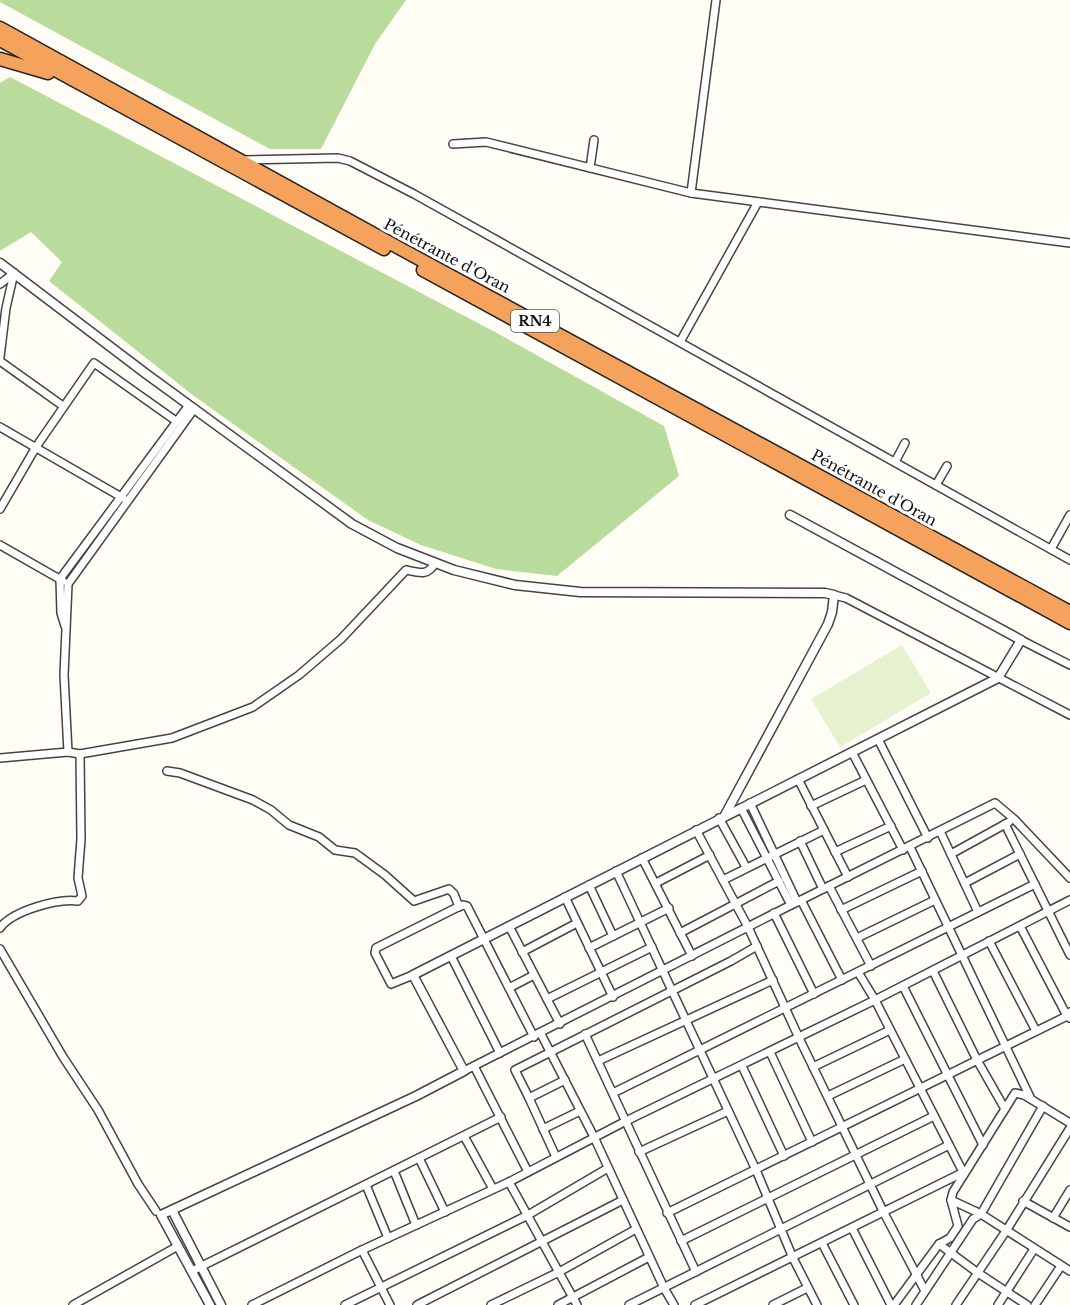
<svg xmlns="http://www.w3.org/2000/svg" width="1070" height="1305" font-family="'Libre Baskerville',serif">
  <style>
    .forest { fill: #b9dc9c }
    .pitch { fill: #e6f2cf }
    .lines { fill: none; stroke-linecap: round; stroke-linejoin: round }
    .minor-casing { stroke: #444; stroke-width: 10 }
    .tertiary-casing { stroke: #444; stroke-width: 11 }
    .motorway-casing { stroke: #222; stroke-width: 15 }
    .minor { stroke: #fff; stroke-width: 7 }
    .tertiary { stroke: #fff; stroke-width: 8 }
    .motorway { stroke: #f5a25d; stroke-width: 12 }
    .labels { text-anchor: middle; stroke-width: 6; stroke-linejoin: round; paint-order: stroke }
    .shield { fill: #fff; stroke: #585858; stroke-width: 1.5 }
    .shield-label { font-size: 14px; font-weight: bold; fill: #111 }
    .street-label { font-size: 15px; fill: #111; stroke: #fff }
  </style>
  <rect width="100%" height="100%" fill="#fffdf5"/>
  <g class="forest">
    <polygon points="0,0 406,0 375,44 321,149 270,149 0,2"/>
    <polygon points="10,77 495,332 664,426 679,476 557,576 496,569 421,545 368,520 194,396 49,281 62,262 31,232 0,251 0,83"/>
  </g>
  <polygon class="pitch" points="902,645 931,693 840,747 811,699"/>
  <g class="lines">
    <defs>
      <g id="minor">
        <polyline points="453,144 486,142 691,193 1070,243"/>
        <polyline points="243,160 338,158 350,161 414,194 1070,560"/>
        <polyline points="590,168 594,140"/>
        <polyline points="691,193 716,0"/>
        <polyline points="0,284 14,273"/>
        <polyline points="680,342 758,202"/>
        <polyline points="0,357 6,308 14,273"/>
        <polyline points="0,361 63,406"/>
        <polyline points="0,427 123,498"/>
        <polyline points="895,462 905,443"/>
        <polyline points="936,485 947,466"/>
        <polyline points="0,509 36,447 94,363 176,421"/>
        <polyline points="0,545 63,581"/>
        <polyline points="1051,549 1070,515"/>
        <polyline points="834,595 846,598 1070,715"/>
        <polyline points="65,626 61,613 60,579 189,405"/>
        <polyline points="1021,640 1070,665"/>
        <polyline points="878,739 928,838"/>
        <path d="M 68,752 L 80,754 L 172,738 L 253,707 L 299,675 L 341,639 L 406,570 C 420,573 428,576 435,563"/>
        <polyline points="852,752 903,850"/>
        <polyline points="0,758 68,752 64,675 68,584 194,409"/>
        <polyline points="167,771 180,773 253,800 271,810 289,825 319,837 335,850 355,853 385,875 414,901 449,889 454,894 459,907"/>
        <polyline points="798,779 848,877"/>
        <polyline points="750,803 797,902"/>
        <polyline points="811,806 866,780"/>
        <polyline points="741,808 791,905"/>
        <polyline points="719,818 746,867"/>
        <polyline points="1005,824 1070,955"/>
        <polyline points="696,830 748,927 799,1038 884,1213 925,1291"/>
        <polyline points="940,831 978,912"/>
        <polyline points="800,841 823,889"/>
        <polyline points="910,847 1030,1097"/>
        <polyline points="835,852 891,826"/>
        <polyline points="951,854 1009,822"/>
        <polyline points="642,858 692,956"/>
        <polyline points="616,871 756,1170 793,1258 817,1305"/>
        <polyline points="723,880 824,830"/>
        <polyline points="656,883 710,855"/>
        <polyline points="965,883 1020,854"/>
        <polyline points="589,885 613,936"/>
        <polyline points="829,886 871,966"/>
        <polyline points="565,897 613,997"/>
        <polyline points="801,900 842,980"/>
        <polyline points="841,910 922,871"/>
        <polyline points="774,913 814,994"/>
        <polyline points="509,926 560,1024"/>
        <polyline points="1020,926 1067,1016 1070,1018"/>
        <path d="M 0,928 C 12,911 58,898 78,901 L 82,896 L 78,878 L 81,839 L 80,754"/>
        <polyline points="680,933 779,881"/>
        <polyline points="857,938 935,900"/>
        <polyline points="989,941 1036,1031"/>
        <polyline points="589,948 669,908"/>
        <polyline points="0,949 63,1057 98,1110 138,1184 156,1211"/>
        <polyline points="522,952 577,923"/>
        <polyline points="451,956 500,1053"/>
        <polyline points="933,971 977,1060 1005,1109"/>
        <polyline points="858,972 875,1000 964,1174"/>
        <polyline points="413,975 391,984 375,953 376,948 462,905 467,906 534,1037"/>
        <polyline points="903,986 983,1145"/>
        <polyline points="509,988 534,975"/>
        <polyline points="547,999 652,947"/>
        <polyline points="541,1034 594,1137 664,1288 674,1305"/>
        <polyline points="585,1034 696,1272"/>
        <polyline points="770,1052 812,1142"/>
        <polyline points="598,1061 773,980"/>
        <polyline points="474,1066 528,1172"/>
        <polyline points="742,1066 784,1156"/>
        <polyline points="813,1067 890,1030"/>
        <polyline points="464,1071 791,905 995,803 1014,819 1070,878"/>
        <polyline points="613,1093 1035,884"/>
        <polyline points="828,1096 905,1059"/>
        <polyline points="529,1098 515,1070 731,961 757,946"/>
        <polyline points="543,1129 580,1111"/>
        <polyline points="464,1136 493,1189"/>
        <polyline points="639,1152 728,1111"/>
        <polyline points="556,1157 529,1098 565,1080"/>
        <polyline points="419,1158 445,1212"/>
        <polyline points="394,1171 416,1225"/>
        <polyline points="509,1182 577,1305"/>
        <polyline points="366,1185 388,1238"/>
        <polyline points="951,1200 981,1214 1070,1271"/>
        <polyline points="1023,1201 1070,1227"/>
        <polyline points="667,1213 1067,1016 1070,1012"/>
        <polyline points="1053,1218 1070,1190"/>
        <polyline points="852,1228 891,1305"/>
        <polyline points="681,1241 934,1116"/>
        <polyline points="822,1243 854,1305"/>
        <polyline points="939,1244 978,1273 1027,1305"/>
        <polyline points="362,1250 390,1305"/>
        <polyline points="192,1271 501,1117"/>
        <polyline points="73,1305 178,1246"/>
        <polyline points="252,1305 362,1250 509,1182 626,1121 875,1000 1070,900"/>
        <polyline points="345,1305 528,1215 608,1168"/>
        <polyline points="417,1305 623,1200"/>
        <polyline points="491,1305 559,1272 636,1229"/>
        <polyline points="558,1305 649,1257"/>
        <polyline points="629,1305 949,1145"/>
        <polyline points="695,1305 964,1172"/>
        <polyline points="773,1305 807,1288"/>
        <polyline points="894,1305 939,1244 950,1238 958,1226 951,1200 953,1192 1015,1093 1024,1095 1070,1123"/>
        <polyline points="916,1305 973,1219 981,1214 1043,1106"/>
        <polyline points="956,1305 1006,1231 1070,1128"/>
        <polyline points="998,1305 1034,1249"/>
        <polyline points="1035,1305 1061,1266"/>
      </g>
      <g id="tertiary">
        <polyline points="0,263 145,373 352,524 397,548 454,570 515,585 580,592 825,593 834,595 832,612 828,624 725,815"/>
        <polyline points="172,1210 221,1305"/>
        <polyline points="210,1305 161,1215 416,1096 464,1071 413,975 998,678 1021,640 790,515"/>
      </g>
      <g id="motorway">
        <polyline points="0,28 401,249 1070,612"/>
        <polyline points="0,40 384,249"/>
        <polyline points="0,59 48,73"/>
        <polyline points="423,270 1070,623"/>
      </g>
    </defs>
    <use href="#minor" class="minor-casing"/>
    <use href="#tertiary" class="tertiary-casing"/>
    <use href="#motorway" class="motorway-casing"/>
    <use href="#minor" class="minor"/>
    <use href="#tertiary" class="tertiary"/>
    <use href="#motorway" class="motorway"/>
  </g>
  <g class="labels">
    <rect class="shield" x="511" y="310" width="48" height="22" rx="4.5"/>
    <g class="shield-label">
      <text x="535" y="326">RN4</text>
    </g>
    <g class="street-label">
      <text transform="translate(447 256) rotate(28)" y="5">Pénétrante d'Oran</text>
      <text transform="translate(874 488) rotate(29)" y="5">Pénétrante d'Oran</text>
    </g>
  </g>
</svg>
